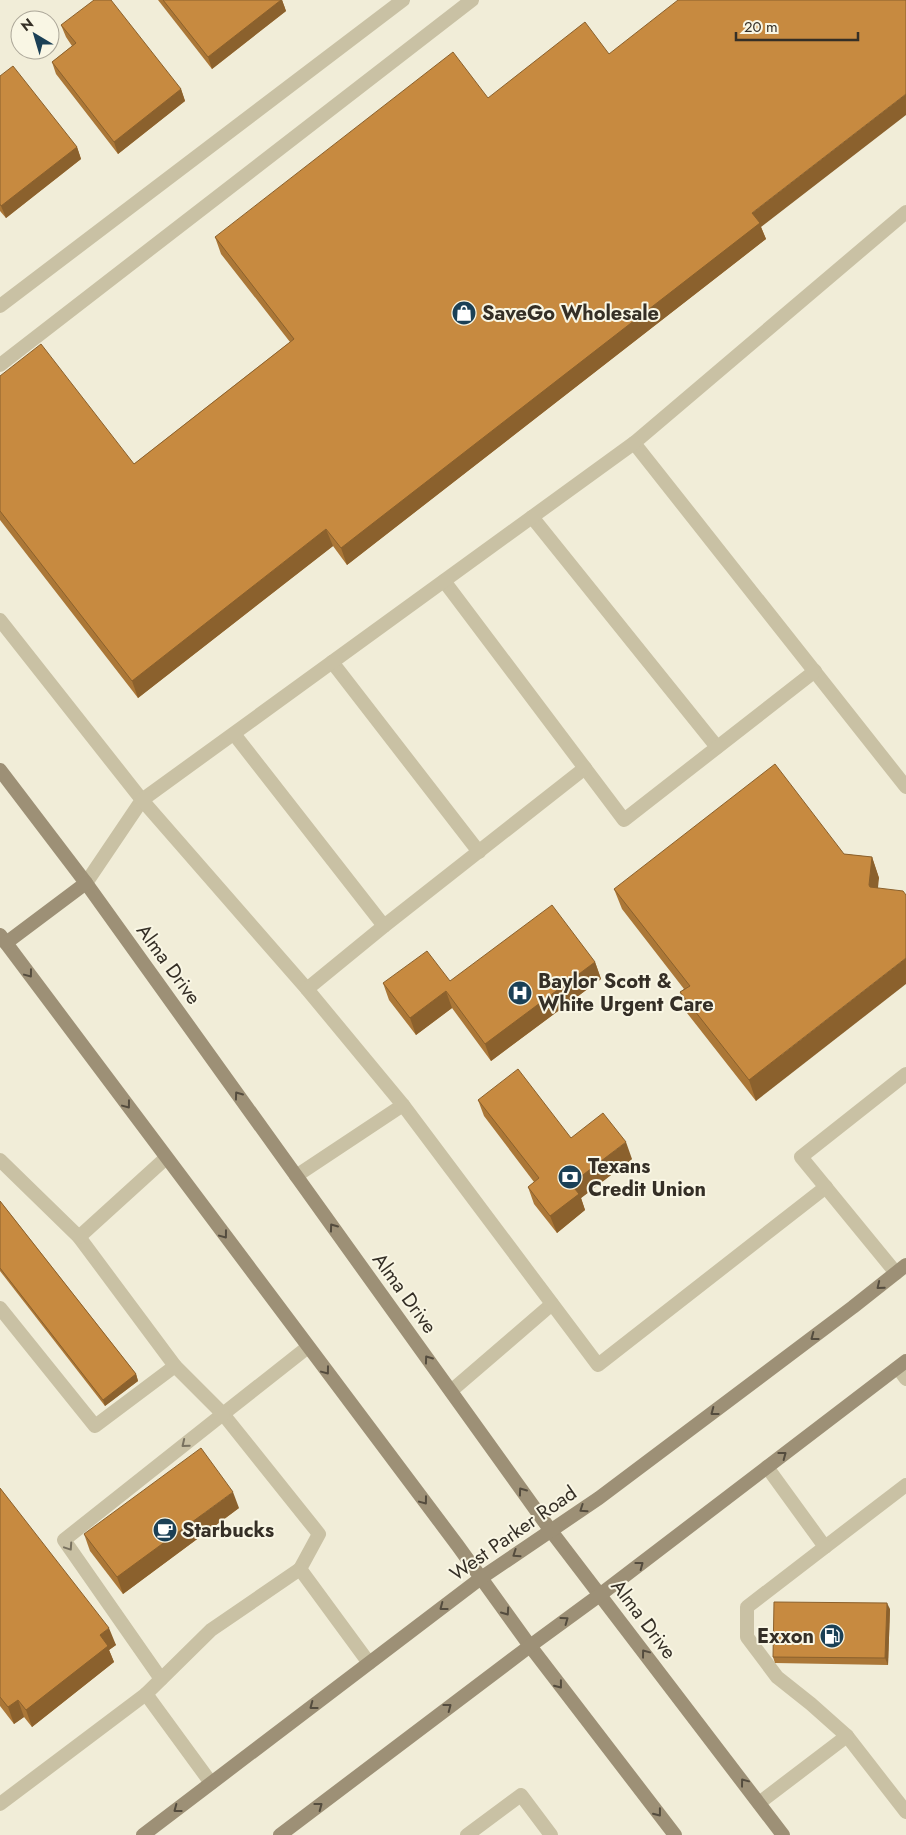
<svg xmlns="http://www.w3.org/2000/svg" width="906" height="1835" font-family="Jost,sans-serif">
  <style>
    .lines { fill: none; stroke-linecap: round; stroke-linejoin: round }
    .service { stroke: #c9c1a4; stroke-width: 14 }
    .secondary { stroke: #9d9076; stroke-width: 14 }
    .wall { fill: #ab7737 }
    .shaded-wall { fill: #8b612d }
    .building { fill: #c78a40; stroke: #8b612d }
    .oneway { stroke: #544c3e }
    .oneway2 { stroke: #78715f }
    .labels { text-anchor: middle; stroke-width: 4; stroke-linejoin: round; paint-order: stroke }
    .poi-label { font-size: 20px; font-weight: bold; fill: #352f26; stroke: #f9f6e4; text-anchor: start }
    .street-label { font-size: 20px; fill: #352f26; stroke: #f9f6e4 }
  </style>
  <rect width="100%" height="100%" fill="#f1edd8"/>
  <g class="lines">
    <g class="service">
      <polyline points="906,212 634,443 906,787"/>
      <polyline points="0,306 403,0"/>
      <polyline points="0,365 472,0"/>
      <polyline points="532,517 717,747"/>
      <polyline points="444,581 624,820 815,671"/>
      <polyline points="0,620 142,800 86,883"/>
      <polyline points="332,662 479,852"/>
      <polyline points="234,734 384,926"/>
      <polyline points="307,989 142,800 634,443"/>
      <polyline points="403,1105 598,1365 826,1187"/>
      <polyline points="0,1160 79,1237 175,1366 95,1426 0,1308"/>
      <polyline points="296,1176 403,1105 307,989 384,926 585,768"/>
      <polyline points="79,1237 166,1158"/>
      <polyline points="896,1273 801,1157 906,1074"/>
      <polyline points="898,1368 906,1379"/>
      <polyline points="451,1391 552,1304"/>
      <polyline points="825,1547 906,1485"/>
      <polyline points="300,1569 319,1534 223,1414 308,1347"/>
      <polyline points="161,1679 64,1540 223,1414 175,1366"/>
      <polyline points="146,1694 211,1783"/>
      <polyline points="847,1736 906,1812"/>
      <polyline points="759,1803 847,1736 811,1704 777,1677 747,1637 747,1607 825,1547 767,1467"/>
      <polyline points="0,1804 146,1694 211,1630 300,1569 369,1663"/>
      <polyline points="467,1835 521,1795 551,1835"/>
    </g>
    <g class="secondary">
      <polyline points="0,770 86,883 551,1531 783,1835"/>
      <polyline points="0,935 458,1546 530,1646 675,1835"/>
      <polyline points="6,943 86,883"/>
      <polyline points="143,1835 481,1578 599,1498 853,1307 906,1265"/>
      <polyline points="280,1835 530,1646 601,1594 906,1361"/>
    </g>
  </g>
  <g class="wall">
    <polygon points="158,0 282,0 286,11 212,69"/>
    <polygon points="61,25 181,89 185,101 118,154 56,74 52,62 72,46 66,37"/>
    <polygon points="609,54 761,227 766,239 347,565 333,546 138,698 0,520 0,376 134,464 290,342 221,254 215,237 488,98"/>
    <polygon points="0,76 77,147 81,159 6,218 0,211"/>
    <polygon points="844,854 872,857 879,878 756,1101 687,1013 680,992 684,989 622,909 614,889"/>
    <polygon points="595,962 601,979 491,1061 452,1008 416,1035 389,1000 383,983 450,981"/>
    <polygon points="478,1100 571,1138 632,1159 581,1198 585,1210 557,1233 534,1204 528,1187 534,1182 484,1116"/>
    <polygon points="0,1201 136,1374 138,1381 105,1406 0,1271"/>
    <polygon points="0,1488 116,1645 109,1650 114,1662 32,1727 24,1717 14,1724 0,1706"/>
    <polygon points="239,1508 123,1594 90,1551 84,1534"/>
    <polygon points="890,1609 888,1665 775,1663 773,1657"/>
  </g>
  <g class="shaded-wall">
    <polygon points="281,0 282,0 286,11 212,69 208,57"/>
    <polygon points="181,89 185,101 118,154 114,142"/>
    <polygon points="906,94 906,115 761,227 766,239 347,565 341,548 752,213"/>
    <polygon points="77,147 81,159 6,218 1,206"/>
    <polygon points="326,529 333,546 138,698 132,681"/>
    <polygon points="872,857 879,878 876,906 869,885"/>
    <polygon points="906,958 906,984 756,1101 749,1080"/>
    <polygon points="595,962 601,979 491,1061 485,1044"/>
    <polygon points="446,991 452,1008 416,1035 410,1018"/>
    <polygon points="626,1142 632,1159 581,1198 585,1210 557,1233 550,1216 571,1184"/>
    <polygon points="136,1374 138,1381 105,1406 103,1400"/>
    <polygon points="233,1492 239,1508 123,1594 117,1577"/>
    <polygon points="887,1603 890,1609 888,1665 885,1658"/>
    <polygon points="109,1628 116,1645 109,1650 114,1662 32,1727 26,1710 100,1635"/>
    <polygon points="18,1700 24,1717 14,1724 8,1707"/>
  </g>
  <g class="building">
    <polygon points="94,0 111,0 181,89 114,142 52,62 76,43 61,25"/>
    <polygon points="163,0 281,0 208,57"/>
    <polygon points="678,0 906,0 906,94 752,213 760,223 341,548 326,529 132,681 0,511 0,376 41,344 134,464 294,339 215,237 453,52 488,98 585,22 609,54"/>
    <polygon points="13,66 77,147 1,206 0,204 0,76"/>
    <polygon points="775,764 844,854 872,857 869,885 870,887 903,891 906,895 906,958 749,1080 680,992 690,986 614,889"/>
    <polygon points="552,905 595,962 485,1044 446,991 410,1018 383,983 427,951 450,981"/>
    <polygon points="518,1069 571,1138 603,1113 626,1142 571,1184 579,1194 550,1216 528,1187 539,1178 478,1100"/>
    <polygon points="0,1201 136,1374 103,1400 0,1268"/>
    <polygon points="201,1448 233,1492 117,1577 84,1534"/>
    <polygon points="0,1488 109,1628 100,1635 108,1646 26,1710 18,1700 8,1707 0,1697"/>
    <polygon points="774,1602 887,1603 885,1658 773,1657"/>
  </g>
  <defs><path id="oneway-chevron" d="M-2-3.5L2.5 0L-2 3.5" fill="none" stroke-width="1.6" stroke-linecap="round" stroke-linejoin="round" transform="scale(1.25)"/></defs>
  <g class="oneway">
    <use href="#oneway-chevron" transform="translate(29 974) rotate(53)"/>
    <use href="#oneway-chevron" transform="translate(238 1095) rotate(-126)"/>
    <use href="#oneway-chevron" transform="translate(127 1105) rotate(53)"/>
    <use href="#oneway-chevron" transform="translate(333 1227) rotate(-126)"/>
    <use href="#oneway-chevron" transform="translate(224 1235) rotate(53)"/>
    <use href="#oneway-chevron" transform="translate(880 1286) rotate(141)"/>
    <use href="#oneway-chevron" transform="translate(814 1337) rotate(143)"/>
    <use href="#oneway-chevron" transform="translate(428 1359) rotate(-126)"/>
    <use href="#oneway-chevron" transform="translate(326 1371) rotate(53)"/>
    <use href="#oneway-chevron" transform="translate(714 1412) rotate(143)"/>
    <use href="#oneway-chevron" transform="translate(783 1455) rotate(-37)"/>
    <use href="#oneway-chevron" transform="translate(522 1491) rotate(-126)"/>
    <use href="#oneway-chevron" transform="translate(424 1501) rotate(53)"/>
    <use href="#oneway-chevron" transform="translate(583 1509) rotate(146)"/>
    <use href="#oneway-chevron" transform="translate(516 1554) rotate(146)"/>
    <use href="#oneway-chevron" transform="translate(640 1565) rotate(-37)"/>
    <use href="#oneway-chevron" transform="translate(443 1607) rotate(143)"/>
    <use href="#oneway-chevron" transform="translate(506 1612) rotate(55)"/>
    <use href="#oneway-chevron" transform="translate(565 1620) rotate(-36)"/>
    <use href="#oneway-chevron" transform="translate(645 1653) rotate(-127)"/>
    <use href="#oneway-chevron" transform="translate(559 1685) rotate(52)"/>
    <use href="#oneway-chevron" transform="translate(313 1706) rotate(143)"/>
    <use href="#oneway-chevron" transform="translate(448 1707) rotate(-37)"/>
    <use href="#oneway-chevron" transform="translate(744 1782) rotate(-127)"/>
    <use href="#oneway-chevron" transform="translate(319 1806) rotate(-37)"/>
    <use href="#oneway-chevron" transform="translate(177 1809) rotate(143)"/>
    <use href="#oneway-chevron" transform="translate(658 1813) rotate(52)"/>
  </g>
  <g class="oneway2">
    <use href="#oneway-chevron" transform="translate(185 1444) rotate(141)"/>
    <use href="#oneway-chevron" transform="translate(69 1547) rotate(56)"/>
  </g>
  <defs>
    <symbol id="shop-disc" viewBox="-11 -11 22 22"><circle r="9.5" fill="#1b4056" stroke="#f9f6e4"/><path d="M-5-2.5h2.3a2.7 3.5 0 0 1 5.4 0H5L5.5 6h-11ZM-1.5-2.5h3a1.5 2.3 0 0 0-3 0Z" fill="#fff"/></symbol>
    <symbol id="hospital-disc" viewBox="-11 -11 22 22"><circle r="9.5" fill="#1b4056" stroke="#f9f6e4"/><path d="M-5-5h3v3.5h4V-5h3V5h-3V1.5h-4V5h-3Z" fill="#fff"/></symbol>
    <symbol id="bank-disc" viewBox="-11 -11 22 22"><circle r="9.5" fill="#1b4056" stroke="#f9f6e4"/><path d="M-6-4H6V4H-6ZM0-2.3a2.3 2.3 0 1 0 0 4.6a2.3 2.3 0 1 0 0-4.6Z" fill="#fff"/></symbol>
    <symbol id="cafe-disc" viewBox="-11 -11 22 22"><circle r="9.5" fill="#1b4056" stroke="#f9f6e4"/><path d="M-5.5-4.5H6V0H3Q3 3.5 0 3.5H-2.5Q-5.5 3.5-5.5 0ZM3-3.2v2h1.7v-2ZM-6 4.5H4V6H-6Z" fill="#fff"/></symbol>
    <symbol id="fuel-disc" viewBox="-11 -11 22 22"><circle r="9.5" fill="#1b4056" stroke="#f9f6e4"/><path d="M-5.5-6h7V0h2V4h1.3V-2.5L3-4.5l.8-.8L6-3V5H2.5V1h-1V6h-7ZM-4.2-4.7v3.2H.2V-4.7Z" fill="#fff"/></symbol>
  </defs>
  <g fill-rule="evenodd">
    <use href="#shop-disc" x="450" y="299" width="28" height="28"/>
    <use href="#hospital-disc" x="506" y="979" width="28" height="28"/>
    <use href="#bank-disc" x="556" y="1163" width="28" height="28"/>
    <use href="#cafe-disc" x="151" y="1516" width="28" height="28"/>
    <use href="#fuel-disc" x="818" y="1622" width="28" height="28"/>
  </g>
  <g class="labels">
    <g class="poi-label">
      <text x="482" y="320">SaveGo Wholesale</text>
      <text x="538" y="988">Baylor Scott &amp;<tspan x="538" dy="23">White Urgent Care</tspan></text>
      <text x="588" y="1173">Texans<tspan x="588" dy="23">Credit Union</tspan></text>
      <text x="182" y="1537">Starbucks</text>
      <text x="814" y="1643" text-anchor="end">Exxon</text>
    </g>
    <g class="street-label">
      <text transform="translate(169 964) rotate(54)" y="7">Alma Drive</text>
      <text transform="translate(405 1293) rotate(54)" y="7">Alma Drive</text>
      <text transform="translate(513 1533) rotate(-35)" y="7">West Parker Road</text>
      <text transform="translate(644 1619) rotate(53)" y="7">Alma Drive</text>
    </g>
  </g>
  <g transform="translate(35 35) rotate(322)"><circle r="24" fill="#f9f6e4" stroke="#aba698"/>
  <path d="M0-4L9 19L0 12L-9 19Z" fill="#1b4056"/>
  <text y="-8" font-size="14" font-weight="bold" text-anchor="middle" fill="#352f26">N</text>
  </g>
  <path d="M736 32v8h122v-8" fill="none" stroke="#352f26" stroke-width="2.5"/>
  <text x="744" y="32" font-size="15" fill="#352f26" stroke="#f9f6e4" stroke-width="4" paint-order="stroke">20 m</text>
</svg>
